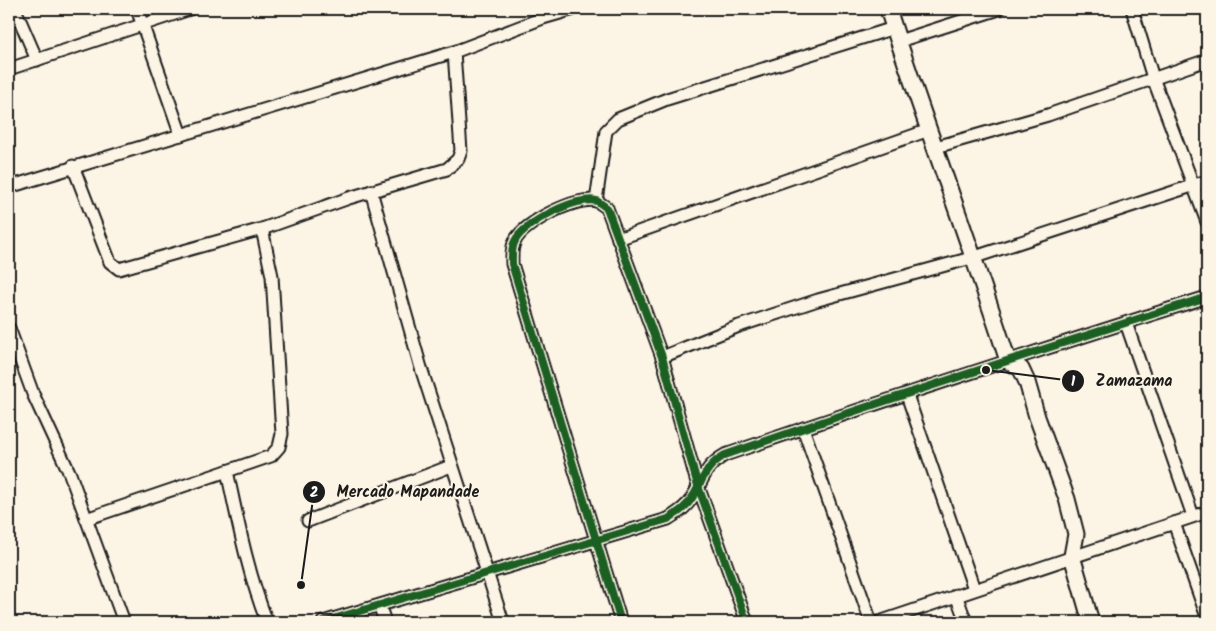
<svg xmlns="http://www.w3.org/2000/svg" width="1216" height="631" font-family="Kalam,sans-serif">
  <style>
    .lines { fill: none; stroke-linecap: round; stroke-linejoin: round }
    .minor-casing { stroke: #1c1c1c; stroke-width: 15 }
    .tertiary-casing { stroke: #1c1c1c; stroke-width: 19 }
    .minor { stroke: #fcf5e5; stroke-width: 11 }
    .tertiary { stroke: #fcf5e5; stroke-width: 15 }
    .cycleway-casing { stroke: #fcf5e5; stroke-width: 11 }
    .cycleway { stroke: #1b5e20; stroke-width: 8 }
    .leader { fill: none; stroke: #1c1c1c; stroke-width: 2 }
    .callout-dot { fill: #1c1c1c; stroke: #fcf5e5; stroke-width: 2 }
    .mark-label { font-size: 15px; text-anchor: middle; font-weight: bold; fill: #fff }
    .callout-label { font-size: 16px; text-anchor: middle; font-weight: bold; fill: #1c1c1c; stroke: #fcf5e5; stroke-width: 4.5; stroke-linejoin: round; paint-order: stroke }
  </style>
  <rect width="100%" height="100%" fill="#fcf5e5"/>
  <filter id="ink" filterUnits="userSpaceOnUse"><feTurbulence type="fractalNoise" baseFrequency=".02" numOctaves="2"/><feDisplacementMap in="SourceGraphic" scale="10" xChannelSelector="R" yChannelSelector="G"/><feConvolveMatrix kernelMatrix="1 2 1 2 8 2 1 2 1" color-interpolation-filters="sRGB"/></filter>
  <g filter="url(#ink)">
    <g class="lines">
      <defs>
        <g id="minor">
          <polyline points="15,9 37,60"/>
          <polyline points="137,9 181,135"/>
          <polyline points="1132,9 1153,78 1207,222"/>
          <polyline points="899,41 999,9"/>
          <polyline points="9,69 190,9"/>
          <polyline points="936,147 1048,115 1207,60"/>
          <polyline points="73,166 110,262 119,269 262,229 349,198 447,169 458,159 461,151 454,52"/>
          <polyline points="9,187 454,52 543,18 574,9"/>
          <polyline points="371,191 421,368 503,622"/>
          <polyline points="596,201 606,131 618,119 667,99 894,28"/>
          <polyline points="618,239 929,130"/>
          <polyline points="1126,323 1193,516"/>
          <polyline points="9,328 33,394 70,474 124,622"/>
          <polyline points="662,357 739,326 818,300 975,257 1207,181"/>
          <polyline points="907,395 974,589"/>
          <polyline points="803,428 871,622"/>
          <path d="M 227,471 C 238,522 248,574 267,622"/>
          <polyline points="86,519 271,456 279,447 282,434 272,276 262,229"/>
          <polyline points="308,521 451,466"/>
          <polyline points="1174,523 1207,617"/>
          <polyline points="956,595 966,622"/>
          <polyline points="380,607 385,622"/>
          <path d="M 323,622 L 668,519 C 677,513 686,508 692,498 C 704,479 704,467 725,455 C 885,400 1046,348 1207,297"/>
          <path d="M 621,622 L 512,264 C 512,257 511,248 515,241 C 523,223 578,195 597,201 C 600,203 604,206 607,208 L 662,357 L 698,486 L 747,622"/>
          <polyline points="879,622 1207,512"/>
        </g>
        <path id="tertiary" d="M 888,9 C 926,127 970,243 1008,361 L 1021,369 L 1027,382 L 1037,417 L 1067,499 L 1076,534 L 1072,556 L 1091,622"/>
      </defs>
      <use href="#minor" class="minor-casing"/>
      <use href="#tertiary" class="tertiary-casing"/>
      <use href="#minor" class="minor"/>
      <use href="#tertiary" class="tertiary"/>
      <defs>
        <g id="cycleway">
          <path d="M 323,622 L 668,519 C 677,513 686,508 692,498 C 704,479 704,467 725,455 C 885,400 1046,348 1207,297"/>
          <path d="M 621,622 L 512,264 C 512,257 511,248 515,241 C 523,223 578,195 597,201 C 600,203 604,206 607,208 L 662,357 L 698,486 L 747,622"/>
        </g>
      </defs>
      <use href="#cycleway" class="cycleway-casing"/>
      <use href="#cycleway" class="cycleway"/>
    </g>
  </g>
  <path class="leader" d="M986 370L1073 381M301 585L314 492"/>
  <g class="callout-dot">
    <circle cx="986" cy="370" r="5"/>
    <circle cx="301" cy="585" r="5"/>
    <circle cx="1073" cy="381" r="12"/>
    <circle cx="314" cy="492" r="12"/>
  </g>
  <g class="mark-label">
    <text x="1073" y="386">1</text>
    <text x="314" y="497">2</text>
  </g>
  <g class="callout-label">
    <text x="1134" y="386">Zamazama</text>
    <text x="408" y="497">Mercado Mapandade</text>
  </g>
  <rect width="1216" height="631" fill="none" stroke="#fcf5e5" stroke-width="30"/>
  <rect x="15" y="15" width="1186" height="601" fill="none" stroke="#1c1c1c" stroke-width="2" filter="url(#ink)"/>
</svg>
